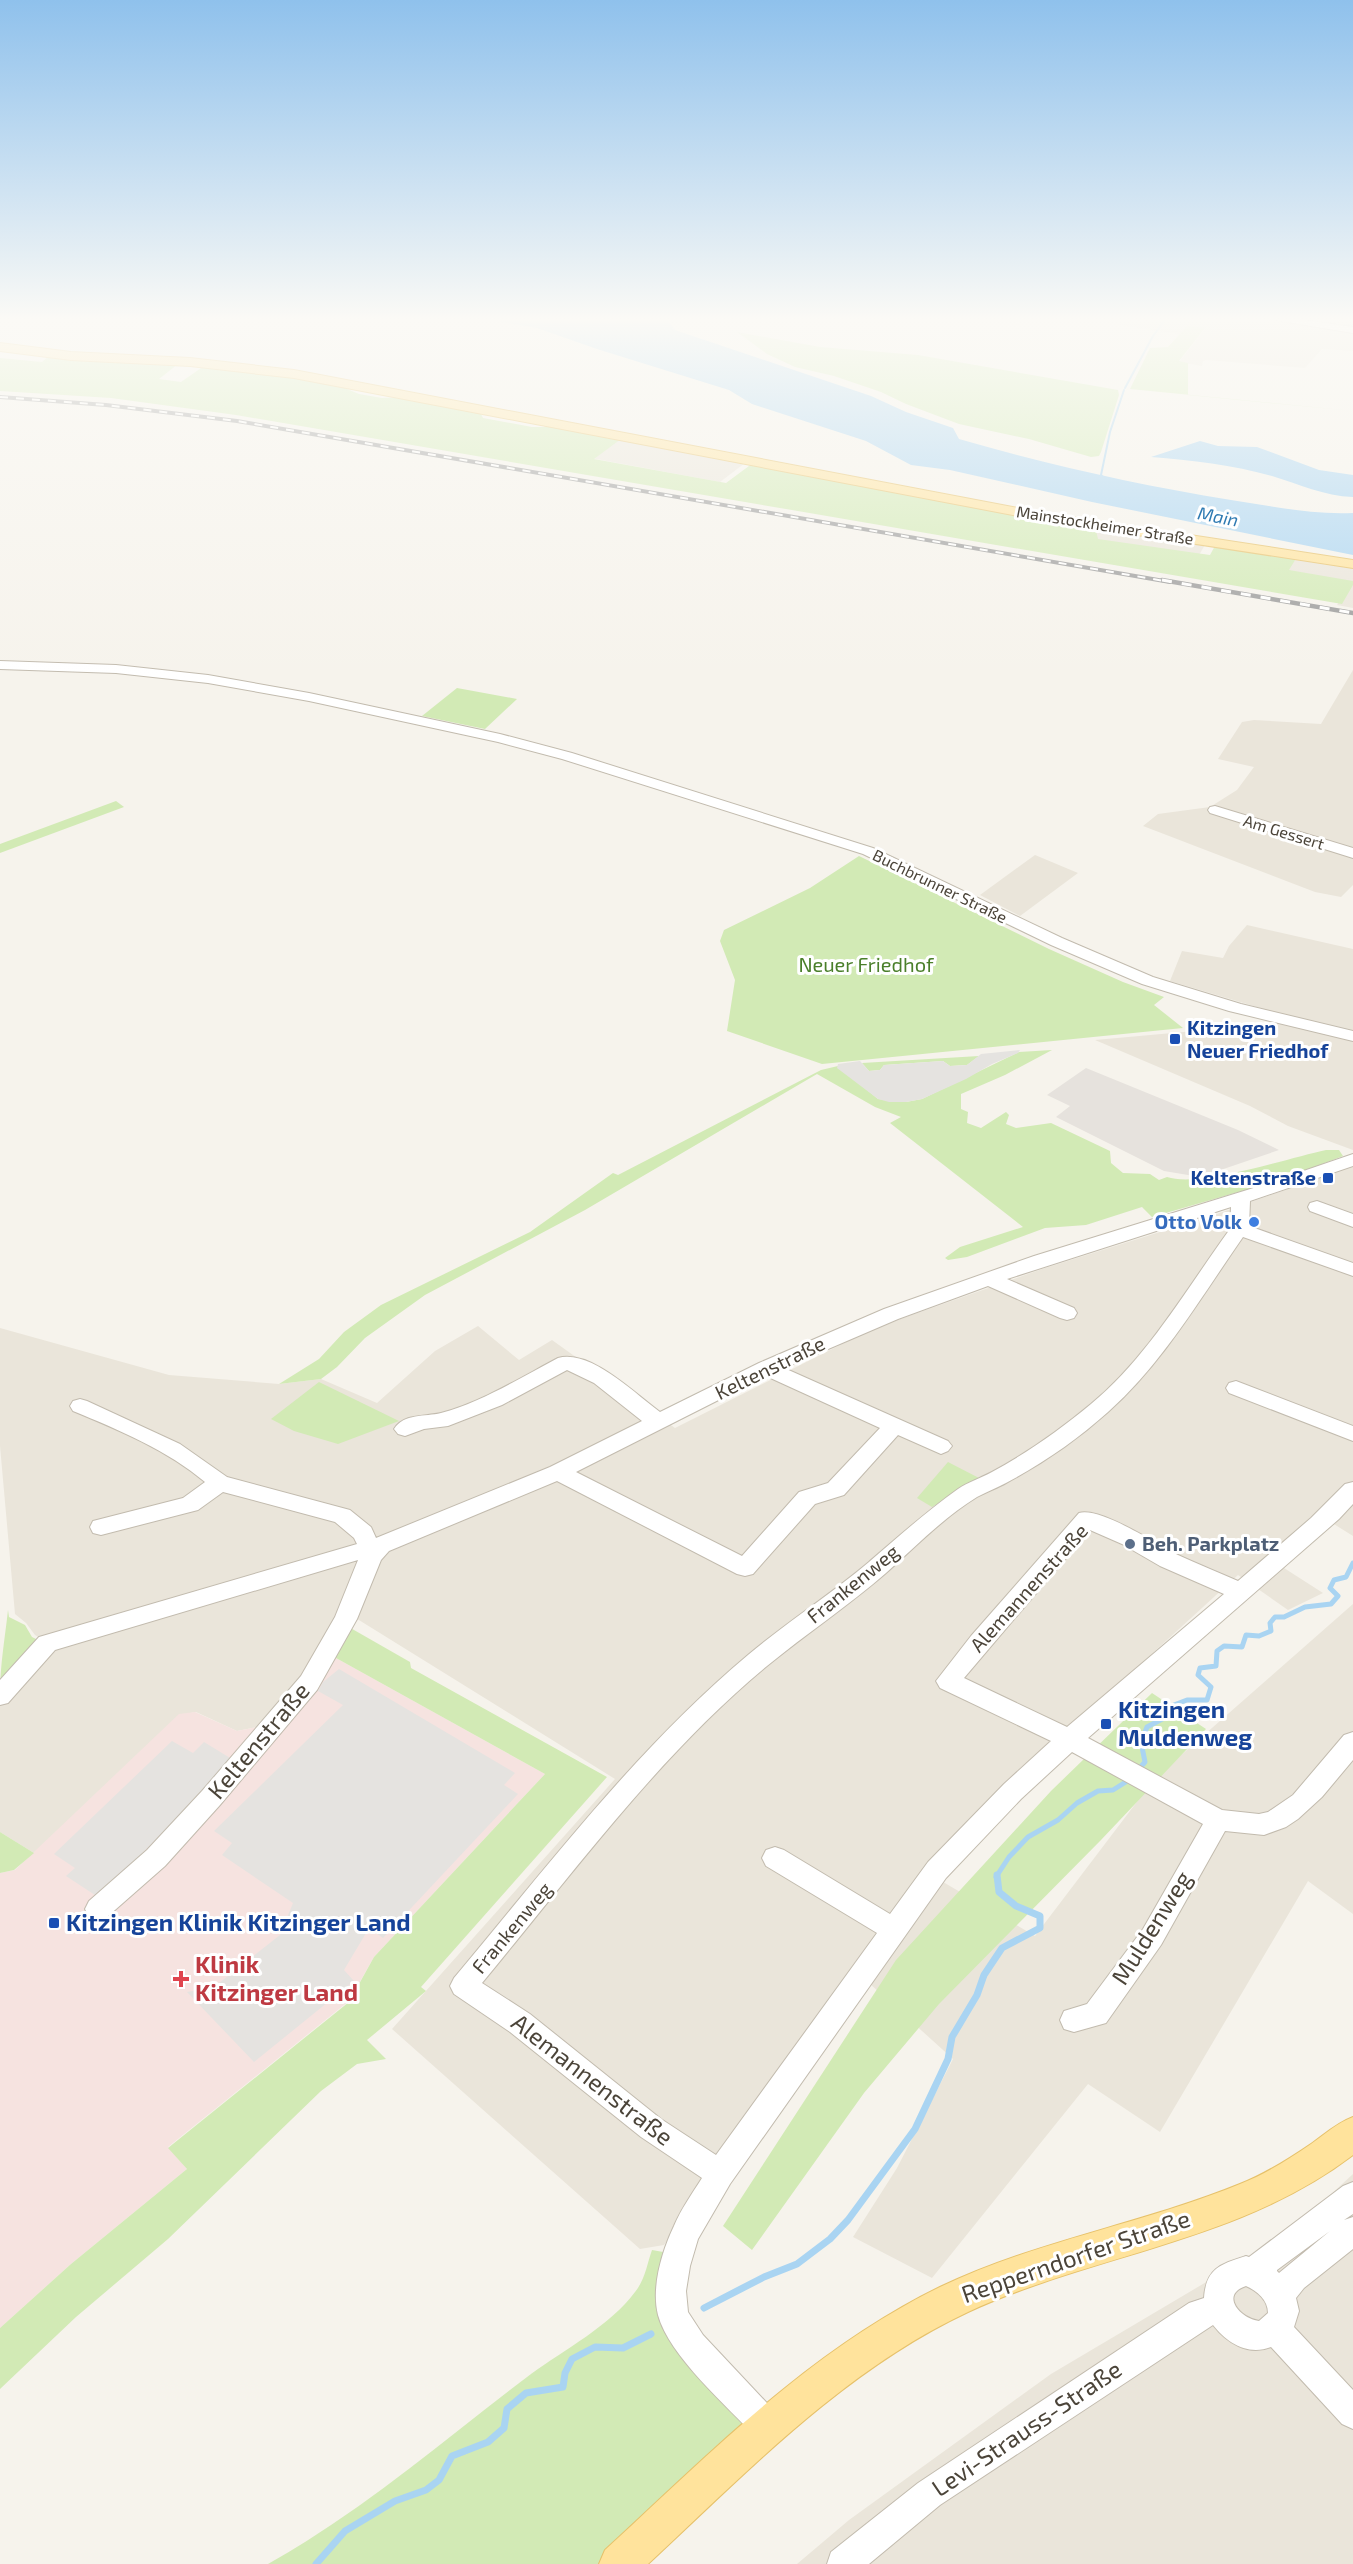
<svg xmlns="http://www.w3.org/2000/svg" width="1353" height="2564" font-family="'Exo 2',sans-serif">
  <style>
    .residential { fill: #eae5da }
    .industrial { fill: #e6e2dd }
    .medical { fill: #f6e3e0 }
    .green { fill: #d2eab5 }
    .parking { fill: #e5e3e0 }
    .water { fill: #a9d4f2 }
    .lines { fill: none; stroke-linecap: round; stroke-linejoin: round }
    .stream-far2 { stroke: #a9d4f2; stroke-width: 2 }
    .stream-far1 { stroke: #a9d4f2; stroke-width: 5 }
    .stream { stroke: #a9d4f2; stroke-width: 7 }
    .minor-casing { stroke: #c2bbae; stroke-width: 2 }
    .major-casing { stroke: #e6c16a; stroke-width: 2 }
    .minor { fill: #fff; fill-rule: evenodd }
    .major { fill: #ffe39c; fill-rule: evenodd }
    .rail-far1-casing { stroke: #9a9a9a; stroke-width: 4 }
    .rail-casing { stroke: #9a9a9a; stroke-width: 4.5 }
    .rail-far1 { stroke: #fff; stroke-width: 2; stroke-dasharray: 8; stroke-linecap: butt }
    .rail { stroke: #fff; stroke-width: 3; stroke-dasharray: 10; stroke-linecap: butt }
    .transit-dot { fill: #1a4fb4; stroke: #fff; stroke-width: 2 }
    .shop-dot { fill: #3f7fe0; stroke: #fff; stroke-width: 2 }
    .service-dot { fill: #5c6f8a; stroke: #fff; stroke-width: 2 }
    .health-dot { fill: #e0444e; stroke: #fff; stroke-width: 2 }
    .labels { text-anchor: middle; stroke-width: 6; stroke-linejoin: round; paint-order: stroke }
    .far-street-label { font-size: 16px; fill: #4b4439; stroke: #fff }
    .far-water-label { font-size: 18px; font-style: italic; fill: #2e7ab2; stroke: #fff }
    .park-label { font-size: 20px; fill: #4a7f2a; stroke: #fff }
    .transit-label { font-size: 20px; font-weight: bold; fill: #164399; stroke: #fff; text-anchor: start }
    .shop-label { font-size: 20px; font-weight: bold; fill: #366cbe; stroke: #fff; text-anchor: end }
    .street-label { font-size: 20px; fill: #4b4439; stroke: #fff }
    .service-label { font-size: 20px; font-weight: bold; fill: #4e5e75; stroke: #fff; text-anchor: start }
    .near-transit-label { font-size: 24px; font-weight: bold; fill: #164399; stroke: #fff; text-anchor: start }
    .near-street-label { font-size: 24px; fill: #4b4439; stroke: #fff }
    .near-health-label { font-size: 24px; font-weight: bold; fill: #be3a42; stroke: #fff; text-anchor: start }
  </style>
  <rect width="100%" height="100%" fill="#f6f3ec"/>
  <g class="residential">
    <polygon points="1124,320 1353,321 1353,351 1322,349 1305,368 1206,360 1203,361 1202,366 1179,362 1205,329 1187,326 1180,334 1119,325"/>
    <polygon points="617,437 745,463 720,482 591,458"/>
    <polygon points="1089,526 1206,543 1195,562 1077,542"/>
    <polygon points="1297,557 1353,567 1353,608 1337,605 1339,602 1283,576"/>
    <polygon points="1353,670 1353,885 1341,897 1315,892 1143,826 1158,814 1210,807 1237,790 1254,767 1218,759 1242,722 1254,720 1321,724"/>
    <polygon points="1035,855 1078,873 1020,916 980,895"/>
    <polygon points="1247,925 1353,949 1353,1150 1288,1126 1250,1106 1095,1040 1304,1021 1170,981 1182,951 1223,958 1229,946"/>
    <polygon points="1353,1166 1353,1536 1329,1521 1284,1568 1323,1593 1288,1610 1238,1575 1131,1673 1053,1738 938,1879 1035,1936 1155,1778 1353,1604 1353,1914 1308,1881 1160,2132 1088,2084 932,2278 853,2237 897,2168 953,2059 859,1974 664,2245 640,2249 392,2029 615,1779 346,1612 316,1664 257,1727 237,1731 196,1712 180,1715 34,1853 0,1832 0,1699 49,1643 35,1635 26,1623 15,1614 0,1446 0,1328 169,1375 279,1384 321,1379 377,1403 435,1351 478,1326 519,1360 552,1340 675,1428 872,1329 1042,1269 1214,1215"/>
    <polygon points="1353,2174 1353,2564 797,2564 849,2520 1051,2374 1289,2233"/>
  </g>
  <polygon class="industrial" points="1086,1068 1238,1130 1279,1150 1200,1177 1164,1171 1056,1117 1070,1106 1047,1095"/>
  <polygon class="medical" points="336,1658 545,1774 374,1957 349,2001 168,2147 187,2169 71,2264 0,2328 0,1873 15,1870 179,1714 195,1712 237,1731 257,1727 316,1664"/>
  <g class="green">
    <polygon points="1187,326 1205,328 1179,361 1188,363 1188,395 1353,411 1130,389 1150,348 1168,347"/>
    <polygon points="737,332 820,347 918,355 1118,390 1119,395 1101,452 1099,456 1091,457 1029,439 959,424 906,404 881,392 834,376 795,367 767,354"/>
    <polygon points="50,355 178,364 159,379 181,382 204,366 254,370 340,386 359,394 382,398 405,397 480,412 483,418 532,427 566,427 621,439 594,459 726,483 753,463 1095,526 1098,539 1210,555 1216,544 1297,557 1289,570 1353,581 1353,585 1342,604 236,415 111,398 0,391 0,358 42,362"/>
    <polygon points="457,688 517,699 485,729 422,716"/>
    <polygon points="116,801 124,807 0,853 0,844"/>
    <polygon points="859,856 1049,949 1123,982 1164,997 1154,1005 1183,1028 822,1064 727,1031 735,980 720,941 724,930 810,888"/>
    <path d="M 1052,1050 L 1005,1075 L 961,1094 L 961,1109 L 968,1112 L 967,1123 L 981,1128 L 1006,1112 L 1009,1115 L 1006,1124 L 1016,1128 L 1051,1123 L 1110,1151 L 1111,1163 L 1123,1173 L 1150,1174 L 1159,1180 L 1167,1177 C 1200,1188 1288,1158 1326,1150 L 1339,1150 L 1343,1156 L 1283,1179 L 1152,1217 L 1142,1207 L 1086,1225 L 1045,1228 L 967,1257 L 948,1260 L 945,1258 L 960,1247 L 1023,1227 L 890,1123 L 901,1117 L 875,1107 L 817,1074 L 585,1210 L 425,1295 L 365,1338 L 337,1367 L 321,1379 L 279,1384 L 319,1359 L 344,1332 L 381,1305 L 530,1232 L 613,1173 L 618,1175 L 821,1070 L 838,1066 L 878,1099 L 906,1102 L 922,1099 L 1019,1052 Z"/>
    <polygon points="979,1056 967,1065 950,1066 943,1061 884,1065 880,1070 869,1071 862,1063"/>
    <polygon points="319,1382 399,1421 338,1444 294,1431 271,1419"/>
    <polygon points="948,1462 979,1478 932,1507 917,1498"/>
    <path d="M 8,1610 L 9,1617 L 25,1625 L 32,1637 L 42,1642 L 0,1694 C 0,1665 5,1638 8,1610 Z"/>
    <polygon points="347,1626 410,1662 411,1668 607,1777 421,1987 426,1991 367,2040 386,2059 357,2064 321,2091 168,2239 76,2317 0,2389 0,2328 71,2264 187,2169 168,2148 349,2002 374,1957 545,1774 336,1658 327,1661"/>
    <polygon points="1152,1693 1206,1729 1101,1840 939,2004 864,2093 752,2250 723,2226 896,1960 1051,1791"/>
    <polygon points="0,1832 34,1853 14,1870 0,1873"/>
    <path d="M 652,2250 L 669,2253 L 665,2274 L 748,2430 L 600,2564 L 268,2564 C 363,2511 445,2439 531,2374 C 564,2350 611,2325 635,2292 C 645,2280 647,2264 652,2250 Z"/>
  </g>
  <g class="parking">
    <polygon points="1020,1050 1018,1053 992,1064 966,1079 922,1099 906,1102 889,1102 878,1099 837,1068 838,1064 860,1061 869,1071 880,1070 884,1065 943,1061 950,1066 967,1065 981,1054"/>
    <polygon points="339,1669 515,1773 504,1785 518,1794 383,1938 369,1928 344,1970 354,1981 254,2062 187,1992 214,1987 280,1935 293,1903 222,1855 232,1843 214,1831 343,1705 318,1691 323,1682"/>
    <polygon points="172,1741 193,1753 204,1742 235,1761 98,1897 66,1876 75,1868 54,1854"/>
  </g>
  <g class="water">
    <path d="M 497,321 L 668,321 L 675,330 L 871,396 L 906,412 L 953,428 L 959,439 C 1049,465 1139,485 1231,500 C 1271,506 1312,515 1353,513 L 1353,555 L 1092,502 L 950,470 L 911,465 L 866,441 L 752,404 L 729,390 L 597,349 L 537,328 Z"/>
    <path d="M 1200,441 L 1218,446 L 1257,447 L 1319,470 L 1353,475 L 1353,497 C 1324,496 1299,484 1272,476 C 1233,465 1191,460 1151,457 Z"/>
  </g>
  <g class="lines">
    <g class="stream-far2">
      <polyline points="1125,388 1153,336 1165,320"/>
      <polyline points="1105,479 1101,475 1110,432 1124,390"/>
    </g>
    <g class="stream-far1">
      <polyline points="1137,1771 1145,1762 1141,1742 1147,1727 1168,1716 1166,1708 1187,1700 1207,1700 1211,1687 1198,1675 1200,1668 1216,1666 1217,1651 1224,1646 1242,1647 1246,1635 1259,1636 1271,1631 1270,1623 1275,1617 1284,1617 1305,1607 1331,1604 1338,1596 1330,1588 1334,1580 1346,1577 1353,1563"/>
      <polyline points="996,1877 1009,1857 1028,1837 1058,1820 1077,1803 1098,1791 1113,1790 1129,1780"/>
    </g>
    <g class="stream">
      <polyline points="704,2308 764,2277 797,2264 830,2239 848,2220 915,2129 948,2059 952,2037 977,1995 984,1975 1002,1948 1040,1928 1040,1916 1016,1906 999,1892 997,1875"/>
      <polyline points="316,2564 345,2531 395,2501 426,2490 439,2480 452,2456 488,2442 504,2428 507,2409 526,2393 563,2387 565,2373 572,2359 595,2347 623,2348 651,2334"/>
    </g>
    <defs>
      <g id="minor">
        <polygon points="1275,320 1304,320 1353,327 1353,333"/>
        <polygon points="0,661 116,665 208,675 309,693 500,734 572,753 873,848 1062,938 1153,977 1241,1004 1353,1031 1353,1041 1229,1011 1142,984 1051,945 863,854 562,759 498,742 309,701 208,683 116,673 0,669"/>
        <polygon points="1215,806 1353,848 1353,858 1210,813 1208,810 1210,807"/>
        <path d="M 1353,1154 L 1353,1166 L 1250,1201 L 1249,1226 L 1353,1263 L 1353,1276 L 1243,1237 C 1201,1297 1163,1363 1108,1412 C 1078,1439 1042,1464 1006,1483 C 997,1488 986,1492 977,1497 C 943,1518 915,1547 886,1573 C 848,1606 806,1634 767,1666 C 659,1755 570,1877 482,1983 L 530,2014 L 661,2119 L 716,2155 L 877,1933 L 766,1866 L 762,1858 L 766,1850 L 775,1847 L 784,1850 L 890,1914 L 928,1862 L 1004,1784 L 1051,1741 L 940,1688 L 936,1681 L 971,1636 L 1079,1513 C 1101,1507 1156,1544 1178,1555 C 1197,1564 1218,1572 1238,1581 L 1311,1518 L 1345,1484 L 1353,1482 L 1353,1504 L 1339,1519 L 1088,1738 L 1222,1810 L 1259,1814 L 1268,1812 L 1293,1795 L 1344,1735 L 1353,1732 L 1353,1760 L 1322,1797 L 1298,1819 L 1286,1827 L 1264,1835 L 1225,1831 L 1161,1945 L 1106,2023 L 1074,2032 L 1064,2029 L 1060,2020 L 1064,2011 L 1087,2004 L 1143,1929 L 1203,1824 L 1072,1752 L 1021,1799 L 946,1878 L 730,2184 L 698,2239 L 690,2266 L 686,2291 L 688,2312 L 703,2335 L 780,2417 L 785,2428 L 780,2439 L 769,2444 L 758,2439 C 728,2407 669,2356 658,2315 C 651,2287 662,2251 674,2226 C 681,2209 692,2194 702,2178 L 641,2137 L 510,2032 L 454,1994 L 450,1986 L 454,1978 C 547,1867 636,1749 748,1655 C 787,1622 830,1595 869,1562 C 899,1536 926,1512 958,1489 C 968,1482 981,1478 992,1472 C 1027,1453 1061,1429 1091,1404 C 1148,1357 1187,1288 1230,1229 L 1231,1207 L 1007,1279 L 1074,1308 L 1077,1313 L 1074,1318 L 1067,1320 L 1060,1318 L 988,1286 L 898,1319 L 784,1368 L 948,1441 L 952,1446 L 948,1451 L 941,1454 L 898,1435 L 844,1495 L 815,1504 L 753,1574 L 745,1576 L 737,1574 L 557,1481 L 389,1551 L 381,1560 L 357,1619 L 317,1690 L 220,1805 L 165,1866 L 107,1917 L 98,1920 L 89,1917 L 85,1909 L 89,1901 L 147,1850 L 202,1791 L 301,1676 L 335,1617 L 358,1560 L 55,1650 L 8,1703 L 0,1705 L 0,1680 L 39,1637 L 357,1544 L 354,1538 L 335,1522 L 223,1492 L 198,1510 L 101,1535 L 93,1533 L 90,1527 L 93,1521 L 183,1498 L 205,1482 C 167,1450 119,1430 73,1411 L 70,1406 L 73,1401 L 80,1399 L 87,1401 L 180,1444 L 227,1477 L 350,1510 L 371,1527 L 376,1538 L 550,1467 L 642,1421 L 594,1383 L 567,1370 L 502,1405 L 448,1426 L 424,1429 L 405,1436 L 398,1434 L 394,1429 C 404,1413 425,1417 441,1413 C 482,1402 520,1378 558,1358 C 591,1349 635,1394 660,1412 L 759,1363 L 884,1309 L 1034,1256 L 1260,1186 ZM 766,1376 L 880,1428 L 828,1483 L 799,1492 L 742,1556 L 576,1472 ZM 1090,1530 L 1122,1544 L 1160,1566 L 1224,1594 L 1067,1727 L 964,1678 Z"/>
        <polygon points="1317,1201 1353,1214 1353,1227 1310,1211 1308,1207 1310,1203"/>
        <polygon points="1236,1381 1353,1426 1353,1441 1229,1393 1226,1388 1229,1383"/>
        <path d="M 1353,2182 L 1353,2214 L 1344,2220 L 1353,2217 L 1353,2249 L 1304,2288 L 1296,2298 L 1299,2311 L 1294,2327 L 1353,2390 L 1353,2429 L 1342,2424 L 1271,2347 C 1248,2356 1227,2343 1213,2325 L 940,2505 L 869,2564 L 827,2564 L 831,2552 L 918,2483 L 1189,2303 L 1204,2298 C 1206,2268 1221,2264 1246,2256 L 1249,2257 L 1343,2186 ZM 1330,2231 L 1279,2273 L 1277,2271 L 1277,2270 ZM 1246,2286 C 1257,2291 1268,2300 1268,2313 L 1259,2321 C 1241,2319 1219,2295 1246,2286 Z"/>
      </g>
      <g id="major">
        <polygon points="0,343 71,352 190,358 294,370 1039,512 1353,560 1353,568 1039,520 294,378 190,366 71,360 0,351"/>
        <path d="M 1353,2117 L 1353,2155 C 1239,2242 1096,2253 968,2312 C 844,2370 747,2472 648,2564 L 599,2564 L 605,2550 C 709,2454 811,2350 940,2287 C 1036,2241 1142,2224 1240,2184 C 1266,2174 1289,2159 1311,2144 C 1325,2134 1337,2123 1353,2117 Z"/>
      </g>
    </defs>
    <use href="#minor" class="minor-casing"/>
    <use href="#major" class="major-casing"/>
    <use href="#minor" class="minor"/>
    <use href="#major" class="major"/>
    <defs>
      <polyline id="rail-far1" points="0,397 106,405 237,421 1170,582"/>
      <polyline id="rail" points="1162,580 1353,613"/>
    </defs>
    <use href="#rail-far1" class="rail-far1-casing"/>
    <use href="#rail" class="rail-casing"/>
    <use href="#rail-far1" class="rail-far1"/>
    <use href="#rail" class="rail"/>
  </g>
  <linearGradient id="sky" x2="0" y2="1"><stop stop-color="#8fc1ec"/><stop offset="0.47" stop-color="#fbfaf6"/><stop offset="1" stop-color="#fbfaf6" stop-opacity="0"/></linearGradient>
  <rect width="1353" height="679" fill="url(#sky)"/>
  <g class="transit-dot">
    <rect x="1169" y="1033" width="12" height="12" rx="3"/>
    <rect x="1322" y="1172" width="12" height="12" rx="3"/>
    <rect x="1100" y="1718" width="12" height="12" rx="3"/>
    <rect x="48" y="1917" width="12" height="12" rx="3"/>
  </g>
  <circle class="shop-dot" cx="1254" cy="1222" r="6"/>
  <circle class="service-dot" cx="1130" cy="1544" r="6"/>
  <path class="health-dot" d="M178 1970h6v6h6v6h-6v6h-6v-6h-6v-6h6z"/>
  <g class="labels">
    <g class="far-street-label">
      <text transform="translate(1105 525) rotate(9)" y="6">Mainstockheimer Straße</text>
      <text transform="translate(1284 832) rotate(17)" y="6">Am Gessert</text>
      <text transform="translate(940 886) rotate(26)" y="6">Buchbrunner Straße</text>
    </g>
    <g class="far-water-label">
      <text transform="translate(1218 517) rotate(11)" y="6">Main</text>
    </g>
    <g class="park-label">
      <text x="866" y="972">Neuer Friedhof</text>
    </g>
    <g class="transit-label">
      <text x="1187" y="1035">Kitzingen<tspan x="1187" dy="23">Neuer Friedhof</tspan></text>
      <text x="1316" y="1185" text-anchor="end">Keltenstraße</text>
    </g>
    <g class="shop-label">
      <text x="1242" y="1229">Otto Volk</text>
    </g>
    <g class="street-label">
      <text transform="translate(770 1368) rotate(-26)" y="7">Keltenstraße</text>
      <text transform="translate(853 1584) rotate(-39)" y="7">Frankenweg</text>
      <text transform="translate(1029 1588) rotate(-48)" y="7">Alemannenstraße</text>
      <text transform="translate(512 1928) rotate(-50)" y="7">Frankenweg</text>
    </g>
    <g class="service-label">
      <text x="1142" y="1551">Beh. Parkplatz</text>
    </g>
    <g class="near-transit-label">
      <text x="1118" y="1718">Kitzingen<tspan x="1118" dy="28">Muldenweg</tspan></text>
      <text x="66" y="1931">Kitzingen Klinik Kitzinger Land</text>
    </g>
    <g class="near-street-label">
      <text transform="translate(259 1741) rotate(-50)" y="8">Keltenstraße</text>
      <text transform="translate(1152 1928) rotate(-58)" y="8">Muldenweg</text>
      <text transform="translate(592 2080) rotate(38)" y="8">Alemannenstraße</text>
      <text transform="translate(1076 2257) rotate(-19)" y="8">Repperndorfer Straße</text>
      <text transform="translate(1027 2429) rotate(-34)" y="8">Levi-Strauss-Straße</text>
    </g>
    <g class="near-health-label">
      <text x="195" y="1973">Klinik<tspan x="195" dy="28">Kitzinger Land</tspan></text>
    </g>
  </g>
</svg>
